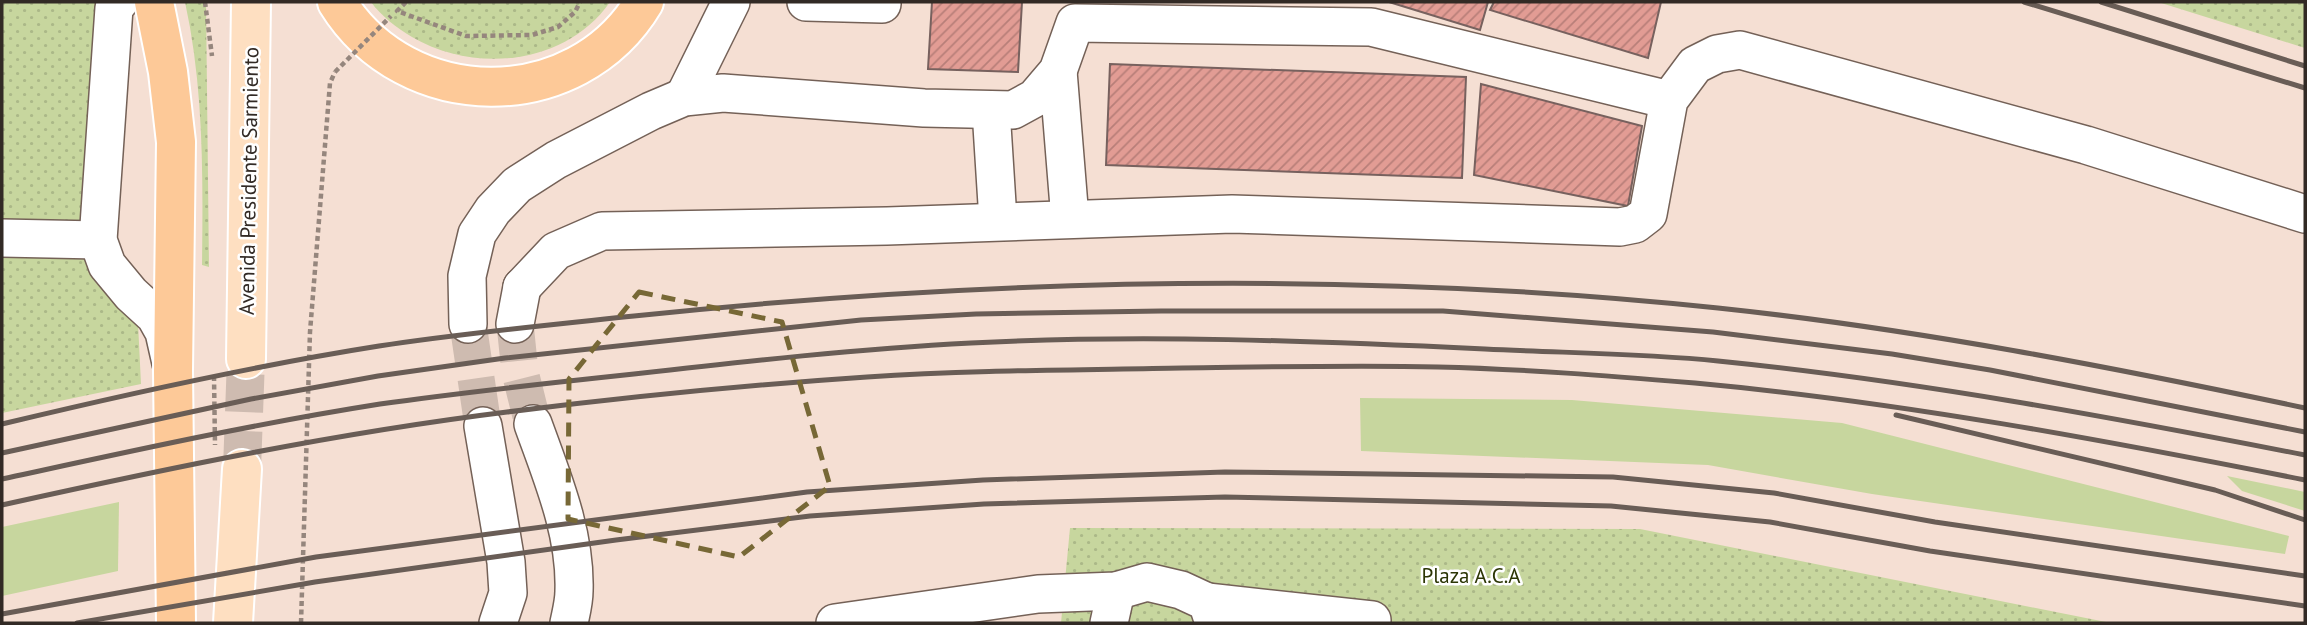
<svg xmlns="http://www.w3.org/2000/svg" width="2307" height="625" font-family="'PT Sans',sans-serif">
  <style>
    .green { fill: #c7d69e }
    .park { fill: url(#park-dots) }
    .building { fill: url(#building-hatch); stroke: #77615e; stroke-width: 2 }
    .lines { fill: none; stroke-linecap: round; stroke-linejoin: round }
    .minor-tunnel { stroke: #cebbb0; stroke-width: 37; stroke-dasharray: 37 18; stroke-linecap: butt }
    .major-tunnel { stroke: #cebbb0; stroke-width: 38; stroke-dasharray: 38 19; stroke-linecap: butt }
    .minor-casing { stroke: #746157; stroke-width: 40 }
    .major-casing { stroke: #fff; stroke-width: 42 }
    .highway-casing { stroke: #fff; stroke-width: 42 }
    .path { stroke: #95867d; stroke-width: 4.5; stroke-dasharray: 5 3.5; stroke-linecap: butt }
    .minor { stroke: #fff; stroke-width: 37 }
    .major { stroke: #fedfc1; stroke-width: 38 }
    .highway { stroke: #fdc998; stroke-width: 38 }
    .rail { stroke: #695d56; stroke-width: 5 }
    .path-bridge { stroke: #95867d; stroke-width: 4.5; stroke-dasharray: 5 3.5; stroke-linecap: butt }
    .marked { fill: none; stroke: #776836; stroke-width: 5; stroke-dasharray: 14 9; stroke-linejoin: round }
    .labels { text-anchor: middle; stroke-width: 5; stroke-linejoin: round; paint-order: stroke }
    .street-label { font-size: 21px; fill: #322a25; stroke: #fff }
    .park-label { font-size: 21px; fill: #2c3605; stroke: #fff }
  </style>
  <defs>
    <pattern id="park-dots" width="8" height="8" patternUnits="userSpaceOnUse" patternTransform="scale(1.75)"><rect width="8" height="8" fill="#c7d69e"/><path d="M2 2h.1M6 6h.1" fill="none" stroke="#abb888" stroke-width="1.8" stroke-linecap="round"/></pattern>
    <pattern id="building-hatch" width="6" height="6" patternUnits="userSpaceOnUse" patternTransform="scale(1.75)"><rect width="6" height="6" fill="#e29c94"/><path d="M-1 1l2-2M0 6l6-6M5 7l2-2" fill="none" stroke="#b87f79"/></pattern>
  </defs>
  <rect width="100%" height="100%" fill="#f5dfd3"/>
  <g class="green">
    <polygon points="1360,398 1572,400 1842,423 2289,536 2285,554 1872,494 1708,465 1361,451"/>
    <polygon points="2227,476 2305,492 2305,511 2242,491"/>
    <polygon points="119,502 118,571 2,596 2,527"/>
  </g>
  <g class="park">
    <polygon points="2,2 109,2 84,214 96,283 125,304 138,323 141,384 2,413"/>
    <path d="M 185,2 L 206,2 L 209,267 L 202,265 C 203,177 204,89 185,2 Z"/>
    <path d="M 371,2 L 610,2 C 566,65 475,74 412,37 C 397,28 381,16 371,2 Z"/>
    <polygon points="2158,2 2305,2 2305,48"/>
    <polygon points="1070,528 1640,529 2111,623 1061,623"/>
  </g>
  <g class="building">
    <polygon points="932,2 1022,2 1018,72 928,69"/>
    <polygon points="1389,2 1488,2 1480,30"/>
    <polygon points="1494,2 1661,2 1648,58 1490,10"/>
    <polygon points="1110,64 1466,77 1462,178 1106,165"/>
    <polygon points="1481,84 1642,126 1628,206 1474,175"/>
  </g>
  <g class="lines">
    <g class="minor-tunnel">
      <polyline points="468,324 483,426"/>
      <polyline points="515,324 520,372 533,424"/>
    </g>
    <polyline class="major-tunnel" points="242,469 246,359"/>
    <defs>
      <g id="minor">
        <polyline points="119,2 114,8 98,240 107,265 131,294 155,316 164,332 171,363"/>
        <polyline points="806,2 882,4"/>
        <polyline points="1058,71 1070,219"/>
        <polyline points="684,97 731,2"/>
        <polyline points="991,110 998,220"/>
        <polyline points="2,238 98,240"/>
        <polyline points="522,287 556,251 602,231 887,226 1232,214 1620,227 1635,224 1648,214 1669,100 1695,65 1717,54 1740,50 2086,145 2305,214"/>
        <polyline points="468,324 467,276 477,234 493,210 517,185 556,160 651,111 684,97 723,93 924,108 1013,110 1035,98 1058,71 1075,23 1371,27 1669,100"/>
        <polyline points="515,324 522,287"/>
        <path d="M 533,424 C 552,477 576,533 574,591 C 574,602 571,613 569,623"/>
        <polyline points="483,426 506,562 508,593 498,623"/>
        <polyline points="1207,602 1372,620"/>
        <polyline points="835,623 1038,594 1116,591 1147,582 1181,590 1207,602 1214,623"/>
        <polyline points="1109,623 1116,591"/>
      </g>
      <g id="major">
        <polyline points="246,359 251,2"/>
        <polyline points="233,623 242,469"/>
      </g>
      <g id="highway">
        <polyline points="154,2 168,72 176,142 173,371 176,623"/>
        <path d="M 337,2 C 406,114 576,116 644,2"/>
      </g>
    </defs>
    <use href="#minor" class="minor-casing"/>
    <use href="#major" class="major-casing"/>
    <use href="#highway" class="highway-casing"/>
    <g class="path">
      <polyline points="205,2 212,56"/>
      <polyline points="406,2 397,11 466,36 532,35 558,27 575,12 580,2"/>
      <polyline points="214,376 215,445"/>
      <polyline points="301,623 310,332 330,83 335,72"/>
    </g>
    <use href="#minor" class="minor"/>
    <use href="#major" class="major"/>
    <use href="#highway" class="highway"/>
    <g class="rail">
      <polyline points="2024,2 2305,88"/>
      <polyline points="2101,2 2305,66"/>
      <polyline points="1896,415 2215,490 2305,520"/>
      <path d="M 2,424 C 127,394 252,366 379,346 C 464,333 549,325 634,316 C 995,278 1357,270 1718,308 C 1916,329 2111,367 2305,408"/>
      <polyline points="2,453 251,399 378,376 505,358 861,320 976,314 1161,311 1443,311 1713,332 1892,354 1990,370 2305,432"/>
      <path d="M 2,479 C 127,452 253,424 380,404 C 464,392 549,383 634,374 C 747,361 858,349 971,343 C 1142,334 1314,341 1485,349 C 1562,353 1641,353 1718,361 C 1916,381 2110,417 2305,455"/>
      <path d="M 2,505 C 169,468 337,433 507,412 C 626,397 747,385 867,377 C 971,370 1077,370 1182,368 C 1267,367 1353,365 1438,367 C 1524,369 1610,376 1695,383 C 1901,402 2103,440 2305,480"/>
      <polyline points="2,614 316,557 807,492 983,480 1225,472 1613,477 1774,493 1935,522 2305,576"/>
      <polyline points="77,623 315,582 616,540 810,516 984,504 1225,497 1611,506 1770,522 1930,551 2305,606"/>
    </g>
    <polyline class="path-bridge" points="335,72 391,16"/>
  </g>
  <path class="marked" d="M 639,292 L 782,322 L 830,486 L 739,557 L 568,519 L 569,379 Z"/>
  <g class="labels">
    <g class="street-label">
      <text transform="translate(249 181) rotate(-89)" y="7">Avenida Presidente Sarmiento</text>
    </g>
    <g class="park-label">
      <text x="1471" y="583">Plaza A.C.A</text>
    </g>
  </g>
  <rect width="2307" height="625" fill="none" stroke="#322a25" stroke-width="7"/>
</svg>
